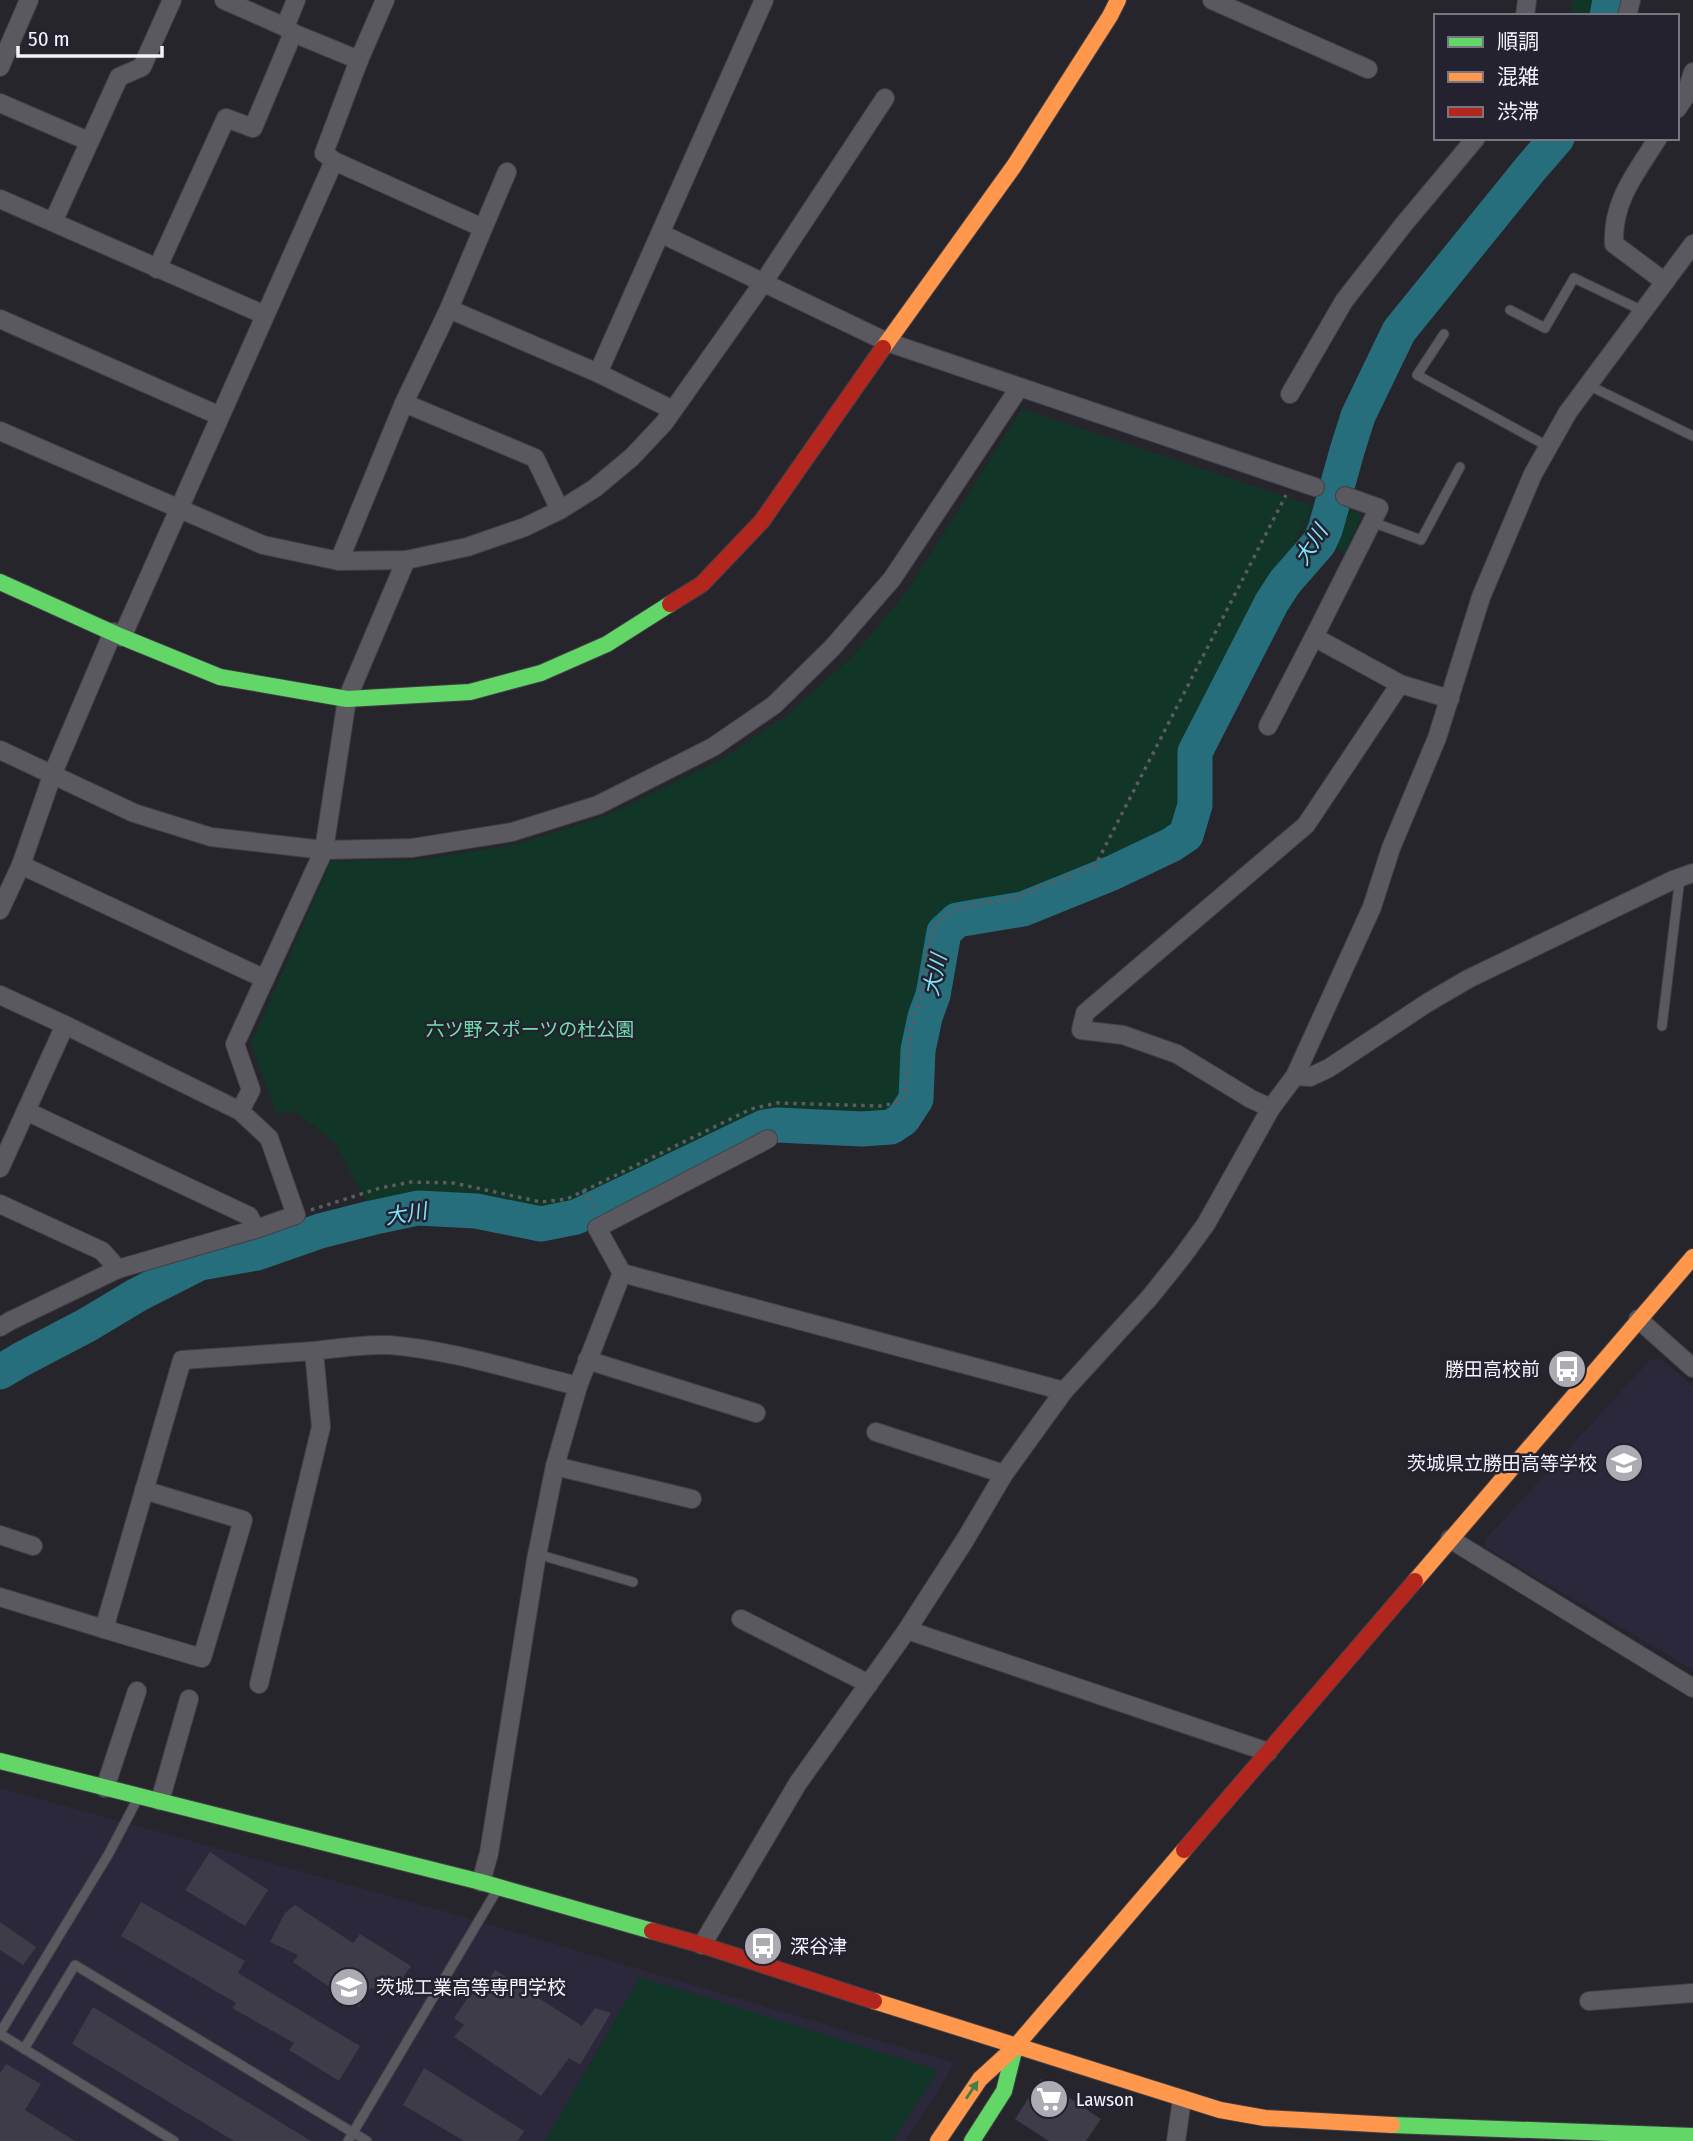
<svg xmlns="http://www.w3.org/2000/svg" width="1693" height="2141" font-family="'Fira Sans Condensed','Noto Sans JP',sans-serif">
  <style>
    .built { fill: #2b283b }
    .green { fill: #113527 }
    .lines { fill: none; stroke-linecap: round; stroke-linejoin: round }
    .river { stroke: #276e7d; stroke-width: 35 }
    .building { fill: #3e3c48 }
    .lane-casing { stroke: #414046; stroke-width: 11 }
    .street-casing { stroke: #414046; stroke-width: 20 }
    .fast-casing { stroke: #414046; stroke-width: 18 }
    .slow-casing { stroke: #414046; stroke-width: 18 }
    .jam-casing { stroke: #414046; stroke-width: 18 }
    .path { stroke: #5c5b60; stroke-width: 3.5; stroke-dasharray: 3.5 5; stroke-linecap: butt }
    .lane { stroke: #5a595f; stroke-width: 9 }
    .street { stroke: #5a595f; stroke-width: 18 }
    .fast { stroke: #63d668; stroke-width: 16 }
    .slow { stroke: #ff974d; stroke-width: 16 }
    .jam { stroke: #b3261e; stroke-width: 16 }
    .oneway { fill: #447c4c }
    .labels { text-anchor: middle; stroke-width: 5; stroke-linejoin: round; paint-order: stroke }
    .park-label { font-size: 19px; fill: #70e0ae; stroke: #24222f }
    .poi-label { font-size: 19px; fill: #f4f3fc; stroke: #24222f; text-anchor: start }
    .water-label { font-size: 21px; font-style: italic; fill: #7ce4fb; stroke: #24222f }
  </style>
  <rect width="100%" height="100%" fill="#26252c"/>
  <g class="built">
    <polygon points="1660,1358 1693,1386 1693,1670 1487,1548 1485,1540 1650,1360"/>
    <polygon points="0,1788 443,1911 955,2063 906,2141 0,2141"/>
  </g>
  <g class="green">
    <polygon points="1573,0 1605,0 1601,16 1570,16"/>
    <polygon points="1022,409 1313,506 1188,748 1185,817 1176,835 1158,846 1100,872 1038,898 963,913 944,923 937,936 928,988 914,1040 911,1100 901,1115 889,1123 763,1123 577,1212 541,1219 475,1208 417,1206 373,1213 335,1143 296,1112 276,1113 251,1044 331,861 419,860 518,844 607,815 720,760 786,716 853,656 907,591"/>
    <polygon points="1320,496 1362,515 1345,553 1315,536 1296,544"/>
    <polygon points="640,1977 938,2070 893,2141 545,2141"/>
  </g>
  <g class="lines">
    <g class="river">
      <polyline points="1607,16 1610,0"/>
      <polyline points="0,1372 22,1359 87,1325 137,1295 200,1263 257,1253 320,1231 371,1218 418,1208 476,1211 541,1224 576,1217 764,1127 777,1125 862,1129 891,1127 903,1119 916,1099 918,1050 925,1017 933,995 944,932 957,920 1023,909 1112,873 1171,845 1186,835 1195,805 1195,752 1272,602 1285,582 1319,543 1325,530 1347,451 1358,416 1399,331 1531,168 1557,138"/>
    </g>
  </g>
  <g class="building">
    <polygon points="210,1852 268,1890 245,1926 185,1890"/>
    <polygon points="141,1902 245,1961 238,1973 360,2046 339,2081 289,2050 294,2043 232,2008 236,2003 121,1936"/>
    <polygon points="295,1905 353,1943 360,1934 411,1966 402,1979 396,1979 384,1989 371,1988 359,2007 293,1962 298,1955 270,1942 285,1913"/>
    <polygon points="0,1922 36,1947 23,1965 0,1950"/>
    <polygon points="495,1970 582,2026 595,2008 611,2013 580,2065 569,2058 541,2096 454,2037 464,2025 454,2018 478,1983 486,1985"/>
    <polygon points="93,2007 311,2141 234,2141 72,2044"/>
    <polygon points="6,2064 41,2084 25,2110 75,2141 0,2141 0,2073"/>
    <polygon points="424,2068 524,2131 518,2141 464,2141 403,2105"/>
    <polygon points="1041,2079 1101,2119 1086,2141 1049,2141 1015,2119"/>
  </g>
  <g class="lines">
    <defs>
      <g id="lane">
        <polyline points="1510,310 1545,328 1574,278 1643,311"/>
        <polyline points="1444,334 1417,375 1549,447"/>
        <polyline points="1588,385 1693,436"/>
        <polyline points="1372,522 1421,540 1460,467"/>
        <polyline points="1662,1026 1680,877"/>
        <polyline points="537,1554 633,1582"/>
        <polyline points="0,2033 108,1855 138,1798"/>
        <polyline points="0,2034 174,2141"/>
        <polyline points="24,2049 75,1965 367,2141"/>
        <polyline points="348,2141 497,1890"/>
      </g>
      <g id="street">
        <polyline points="224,0 285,27 293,33 359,60"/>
        <polyline points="385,0 359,60 324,153 334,161 483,228"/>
        <polyline points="1212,0 1368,69"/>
        <polyline points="1525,16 1527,0"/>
        <polyline points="1627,16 1631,0"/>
        <polyline points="285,27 296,0"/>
        <polyline points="0,67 29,0"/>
        <polyline points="0,103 88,141"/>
        <polyline points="1677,109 1685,97 1693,72"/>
        <path d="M 1658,138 C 1636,173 1612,201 1614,244 L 1665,282"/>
        <polyline points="507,172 449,309 404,403 535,458 560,510"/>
        <polyline points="0,199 265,315"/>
        <polyline points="53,222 119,77 142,67 172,0"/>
        <polyline points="662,234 887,342 1315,487"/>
        <polyline points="157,269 226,118 253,128 293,33"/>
        <polyline points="449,309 598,373 673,410"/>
        <polyline points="0,319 220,416"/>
        <polyline points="598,373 764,0"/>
        <polyline points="1290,394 1344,301 1404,224 1476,138"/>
        <polyline points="0,431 263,545 339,561 406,560 467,547 525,527 560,510 595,488 632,457 664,423 763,283 885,98"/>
        <polyline points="1345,496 1379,508 1314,637 1400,684 1450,699"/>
        <polyline points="339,561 404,403"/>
        <polyline points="122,637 334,161"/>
        <polyline points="1268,726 1314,637"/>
        <polyline points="0,750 134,813 211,837 324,850 412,848 512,832 598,805 713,747 774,705 832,648 892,579 1019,388"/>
        <polyline points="21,865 265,979"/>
        <polyline points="0,910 21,865 53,773 113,632"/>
        <polyline points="0,995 65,1025 240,1111 269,1138 296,1215 256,1229 118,1269 10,1321 0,1327"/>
        <polyline points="1295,1076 1310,1077 1329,1068 1427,1003 1468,979 1673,880 1693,873"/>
        <polyline points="1271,1108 1251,1099 1177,1054 1123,1035 1081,1030 1085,1013 1306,825 1400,684"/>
        <polyline points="26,1111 249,1216 256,1229"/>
        <polyline points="240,1111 251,1090 235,1044 324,850 347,699 406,560"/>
        <polyline points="0,1168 65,1025"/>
        <polyline points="0,1204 102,1251 118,1269"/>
        <polyline points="622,1273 597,1228 768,1139"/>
        <polyline points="1638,1319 1693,1368"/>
        <polyline points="587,1360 756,1413"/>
        <polyline points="876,1432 1004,1474"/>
        <polyline points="555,1466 692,1499"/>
        <polyline points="0,1535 33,1546"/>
        <polyline points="1450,1539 1693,1688"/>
        <polyline points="0,1597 104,1629 182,1360 314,1351"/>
        <polyline points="741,1619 869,1684"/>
        <polyline points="104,1629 202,1658 243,1520 144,1490"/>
        <polyline points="907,1630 1268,1752"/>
        <path d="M 259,1684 L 321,1427 L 314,1351 C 338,1348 363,1344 389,1345 C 452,1350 516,1371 578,1386"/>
        <polyline points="105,1788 137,1691"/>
        <polyline points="160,1801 189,1699"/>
        <polyline points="481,1882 489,1853 536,1560 555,1466 578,1386 622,1273 1064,1391"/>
        <polyline points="702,1945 798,1783 907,1630 965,1540 1004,1474 1064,1391 1150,1297 1182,1257 1206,1224 1271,1108 1295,1076 1372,907 1391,848 1437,738 1481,597 1533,474 1568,412 1693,244"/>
        <polyline points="1589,2001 1693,1993"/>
        <polyline points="1176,2141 1182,2099"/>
      </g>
      <g id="fast">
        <polyline points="0,582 122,637 220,677 347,699 470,692 541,673 607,644 670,604"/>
        <polyline points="0,1761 481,1882 652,1931"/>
        <polyline points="1392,2125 1693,2136"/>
        <polyline points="972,2141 1004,2091 1015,2047"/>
      </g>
      <g id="slow">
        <polyline points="883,348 1014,166 1110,16 1118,0"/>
        <polyline points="1415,1581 1693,1257"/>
        <polyline points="874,2001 1220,2110 1265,2118 1392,2125"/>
        <polyline points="938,2141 980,2079 1015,2047 1184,1850"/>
      </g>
      <g id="jam">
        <polyline points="670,604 702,584 762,521 883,348"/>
        <polyline points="1184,1850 1415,1581"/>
        <polyline points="652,1931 702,1945 874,2001"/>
      </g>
    </defs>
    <use href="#lane" class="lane-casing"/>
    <use href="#street" class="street-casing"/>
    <use href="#fast" class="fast-casing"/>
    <use href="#slow" class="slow-casing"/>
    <use href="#jam" class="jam-casing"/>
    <g class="path">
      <polyline points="583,1190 594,1209"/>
      <polyline points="311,1210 380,1188 411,1182 454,1183 541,1202 567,1199 751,1109 777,1103 882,1106 899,1102 905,1096 911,1030 920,999 930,939 936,925 945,916 956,909 1017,897 1095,866 1286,495"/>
    </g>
    <use href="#lane" class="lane"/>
    <use href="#street" class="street"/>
    <use href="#fast" class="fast"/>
    <use href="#slow" class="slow"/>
    <use href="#jam" class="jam"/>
  </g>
  <defs><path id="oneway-solid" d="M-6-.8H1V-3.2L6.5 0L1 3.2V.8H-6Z" transform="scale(1.75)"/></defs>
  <use class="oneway" href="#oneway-solid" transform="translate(972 2090) rotate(-56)"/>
  <defs>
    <symbol id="bus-disc" viewBox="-11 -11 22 22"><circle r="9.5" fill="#acabb3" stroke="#24222f"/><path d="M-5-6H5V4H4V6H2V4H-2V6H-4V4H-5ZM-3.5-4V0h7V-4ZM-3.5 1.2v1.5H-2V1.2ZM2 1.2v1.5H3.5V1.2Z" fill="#fff"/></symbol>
    <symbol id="school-disc" viewBox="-11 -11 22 22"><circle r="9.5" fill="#acabb3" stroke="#24222f"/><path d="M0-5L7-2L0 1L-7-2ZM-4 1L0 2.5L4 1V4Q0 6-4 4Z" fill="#fff"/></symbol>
    <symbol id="university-disc" viewBox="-11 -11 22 22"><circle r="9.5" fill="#acabb3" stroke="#24222f"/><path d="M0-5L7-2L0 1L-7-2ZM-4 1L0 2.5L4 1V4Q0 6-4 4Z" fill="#fff"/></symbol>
    <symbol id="supermarket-disc" viewBox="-11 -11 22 22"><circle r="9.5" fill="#acabb3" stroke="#24222f"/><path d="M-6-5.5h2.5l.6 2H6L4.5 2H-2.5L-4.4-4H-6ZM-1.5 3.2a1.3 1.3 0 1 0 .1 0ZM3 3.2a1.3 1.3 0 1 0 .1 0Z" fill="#fff"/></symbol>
  </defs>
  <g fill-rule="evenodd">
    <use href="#bus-disc" x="1545" y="1347" width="44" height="44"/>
    <use href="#school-disc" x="1602" y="1441" width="44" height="44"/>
    <use href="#bus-disc" x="741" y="1924" width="44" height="44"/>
    <use href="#university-disc" x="327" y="1965" width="44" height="44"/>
    <use href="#supermarket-disc" x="1027" y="2077" width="44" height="44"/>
  </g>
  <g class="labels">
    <g class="park-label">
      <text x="530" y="1036">六ツ野スポーツの杜公園</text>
    </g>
    <g class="poi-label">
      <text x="1540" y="1376" text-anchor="end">勝田高校前</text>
      <text x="1597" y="1470" text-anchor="end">茨城県立勝田高等学校</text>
      <text x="790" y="1953">深谷津</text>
      <text x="376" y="1994">茨城工業高等専門学校</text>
      <text x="1076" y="2106">Lawson</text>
    </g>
    <g class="water-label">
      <text transform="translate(1311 545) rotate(-57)" y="7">大川</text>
      <text transform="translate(935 975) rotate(-78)" y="7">大川</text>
      <text transform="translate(406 1214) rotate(-9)" y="7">大川</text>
    </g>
  </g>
  <rect x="1434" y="14" width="245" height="126" fill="#24222f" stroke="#777681" stroke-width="2"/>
  <rect x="1448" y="37" width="35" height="10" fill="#63d668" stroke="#777681" stroke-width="2"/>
  <text x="1497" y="49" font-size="21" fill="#f4f3fc">順調</text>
  <rect x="1448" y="72" width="35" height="10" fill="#ff974d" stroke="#777681" stroke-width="2"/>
  <text x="1497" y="84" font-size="21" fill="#f4f3fc">混雑</text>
  <rect x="1448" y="107" width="35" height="10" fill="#b3261e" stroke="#777681" stroke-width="2"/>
  <text x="1497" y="119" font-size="21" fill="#f4f3fc">渋滞</text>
  <path d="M18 46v10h144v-10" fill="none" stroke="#f4f3fc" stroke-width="3.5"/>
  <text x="28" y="46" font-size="21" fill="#f4f3fc" stroke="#24222f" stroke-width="5" paint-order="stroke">50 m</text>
</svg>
